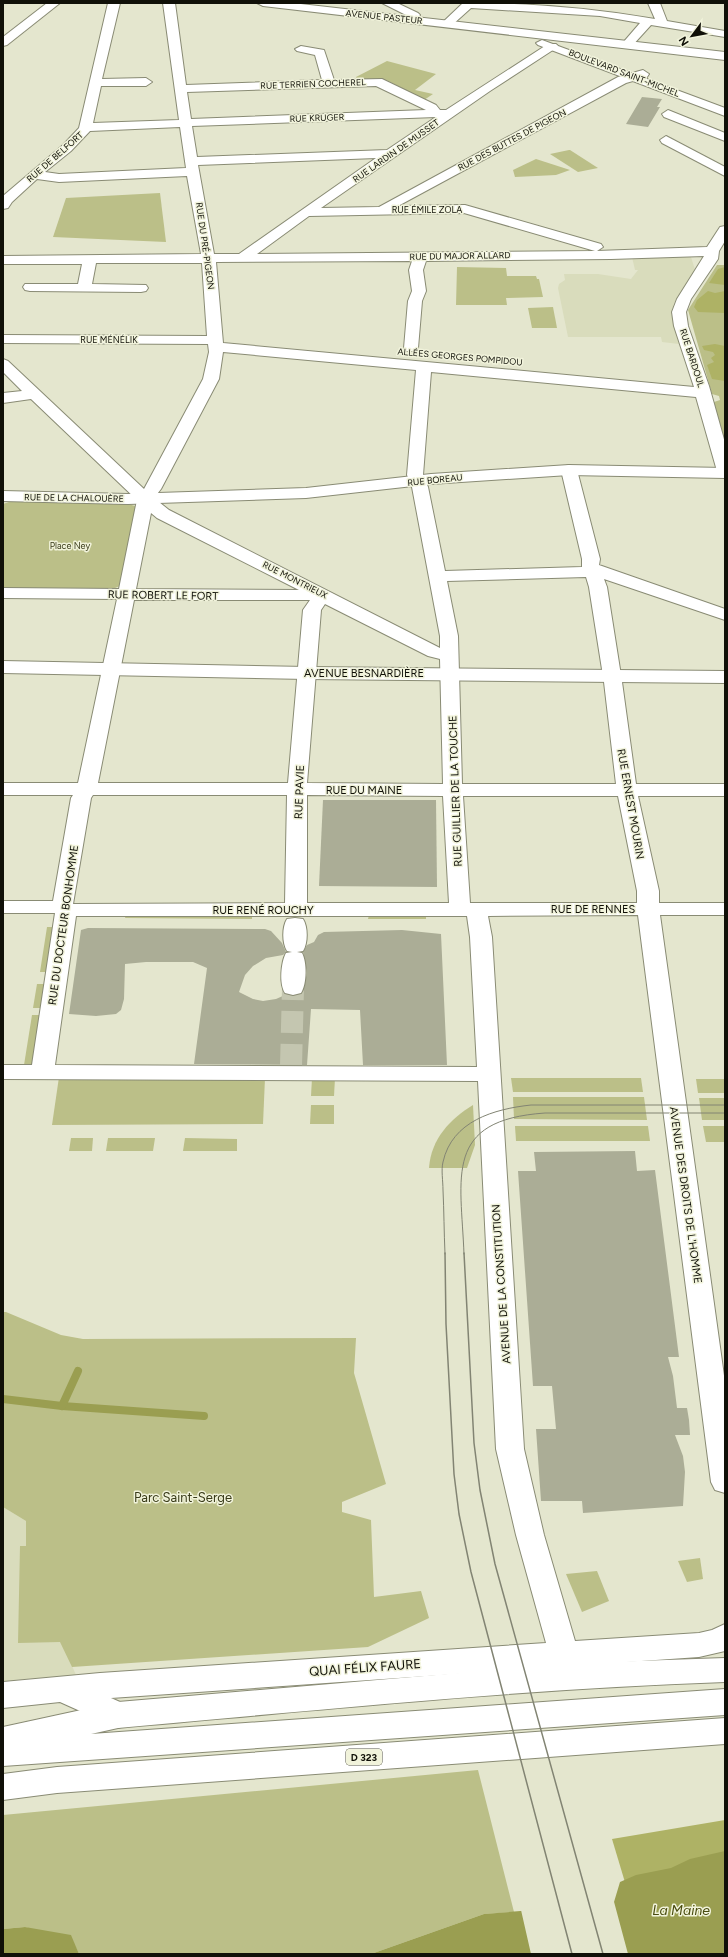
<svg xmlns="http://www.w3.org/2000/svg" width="728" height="1957" font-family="Figtree,sans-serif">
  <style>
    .built { fill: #d9dcbc }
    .green { fill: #bbbf88 }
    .forest { fill: #aeb265 }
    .water { fill: #9a9e51 }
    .pier { fill: #e4e6ce }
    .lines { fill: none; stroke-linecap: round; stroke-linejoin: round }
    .stream { stroke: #9a9e51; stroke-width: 8 }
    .building { fill: #abad96 }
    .street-tunnel { stroke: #c4c6b0; stroke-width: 22; stroke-dasharray: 22 11; stroke-linecap: butt }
    .street-casing { stroke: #898b74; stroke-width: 2 }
    .secondary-casing { stroke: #898b74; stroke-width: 2 }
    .highway-casing { stroke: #898b74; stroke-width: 2 }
    .street { fill: #fff; fill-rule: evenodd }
    .secondary { fill: #fff; fill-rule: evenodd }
    .highway { fill: #fff; fill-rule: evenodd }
    .tram-far1 { stroke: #828473; stroke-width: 1 }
    .tram { stroke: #828473; stroke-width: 1.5 }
    .labels { text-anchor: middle; stroke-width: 3; stroke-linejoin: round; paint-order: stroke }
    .far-street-label { font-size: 9px; fill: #101008; stroke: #f1f3db }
    .far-park-label { font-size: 9px; fill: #383a18; stroke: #f1f3db }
    .shield { fill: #f1f3db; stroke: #545447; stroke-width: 1 }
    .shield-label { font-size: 10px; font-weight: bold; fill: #101008 }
    .street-label { font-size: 11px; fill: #101008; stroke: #f1f3db }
    .near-park-label { font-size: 13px; fill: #383a18; stroke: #f1f3db }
    .near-street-label { font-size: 13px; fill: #101008; stroke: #f1f3db }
    .near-water-label { font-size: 14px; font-style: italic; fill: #494b0f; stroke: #f1f3db }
  </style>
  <rect width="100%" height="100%" fill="#e4e6ce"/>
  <g class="built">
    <polygon points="632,257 691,257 696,273 674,303 671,314 679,344 662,342 661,337 568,337 558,288 559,284 565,280 564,274 598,274 631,279 638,270 635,270"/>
    <polygon points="3,1507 26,1521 26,1546 20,1547 76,1675 3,1681"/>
  </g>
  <g class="green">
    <polygon points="387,61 436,74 415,90 433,94 424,100 386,80 357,80 356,77"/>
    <polygon points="569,150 570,150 598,168 578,172 550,154"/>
    <polygon points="536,159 567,169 570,170 556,175 515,177 513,170"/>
    <polygon points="160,193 166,242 53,237 66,198"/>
    <polygon points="717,265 725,265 725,442 714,402 720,400 719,396 712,394 688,310"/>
    <polygon points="457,267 506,268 507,276 536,276 537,279 539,279 543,297 506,298 507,305 456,305"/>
    <polygon points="553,307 557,328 532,328 528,308"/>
    <polygon points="12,501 125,503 135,506 136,509 120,586 110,590 3,588 3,504"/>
    <polygon points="126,915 252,915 252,919 125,918"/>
    <polygon points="369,915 426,915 426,919 368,919"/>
    <polygon points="47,927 54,927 48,972 40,972"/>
    <polygon points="37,984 46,984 42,1008 33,1008"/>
    <polygon points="32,1015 40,1015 33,1065 24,1065"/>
    <polygon points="59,1077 265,1078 263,1124 52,1125"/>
    <polygon points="312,1078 335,1078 334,1096 311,1096"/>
    <polygon points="511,1078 641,1078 643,1092 513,1092"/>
    <polygon points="696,1079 725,1079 725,1093 698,1093"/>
    <polygon points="513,1097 644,1097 647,1120 514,1119"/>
    <polygon points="699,1098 725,1098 725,1120 702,1120"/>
    <polygon points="311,1105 334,1105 334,1124 310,1124"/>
    <path d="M 473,1105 L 475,1145 L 467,1168 L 429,1168 C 431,1139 450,1119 473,1105 Z"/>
    <polygon points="515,1126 648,1126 650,1141 516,1141"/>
    <polygon points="703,1126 725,1126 725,1142 706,1142"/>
    <polygon points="71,1138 93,1138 92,1151 69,1151"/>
    <polygon points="108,1138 155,1138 153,1151 106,1151"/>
    <polygon points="185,1138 237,1139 237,1151 183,1151"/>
    <polygon points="3,1312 6,1312 61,1335 83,1339 356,1338 354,1373 386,1484 342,1502 342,1512 371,1520 374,1597 421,1591 429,1618 368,1647 72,1667 60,1642 18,1643 20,1546 26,1546 26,1521 3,1507"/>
    <polygon points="700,1558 703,1579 687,1582 678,1561"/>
    <polygon points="597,1571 609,1601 582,1612 566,1574"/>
    <polygon points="478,1770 514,1912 484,1914 371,1954 79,1954 73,1942 25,1927 3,1929 3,1815"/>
  </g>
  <g class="forest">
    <polygon points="725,267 725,285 709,283 718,269"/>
    <polygon points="708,291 715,293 725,291 725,313 698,312 694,307 697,300"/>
    <polygon points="715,344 725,346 725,381 712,379 707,365 714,362 711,358 715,355 713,352 704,350 702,346"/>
    <polygon points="725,1820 725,1928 645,1949 612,1839"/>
  </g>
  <g class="water">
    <polygon points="725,1851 725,1954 371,1954 484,1914 608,1904 614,1902 620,1882 636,1875 671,1868 690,1859"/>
    <polygon points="25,1927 71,1935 79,1954 3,1954 3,1929"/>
  </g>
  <polygon class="pier" points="613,1898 628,1954 531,1954 521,1910 608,1902 612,1901"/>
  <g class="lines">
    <g class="stream">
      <polyline points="3,1399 62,1406 204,1416"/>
      <polyline points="62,1406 78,1371"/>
    </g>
  </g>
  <g class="building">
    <polygon points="642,97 662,99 657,107 660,107 648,127 626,124"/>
    <polygon points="323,800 436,800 437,887 319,886"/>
    <polygon points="88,928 265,929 271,931 282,943 286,952 283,955 266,958 253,966 245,975 239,992 253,999 263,1001 276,999 285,995 293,996 302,994 307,973 303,952 307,945 314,942 318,935 324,932 402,930 441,934 447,1065 363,1065 360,1010 311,1009 307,1065 194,1064 207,968 193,962 146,962 125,964 124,999 121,1010 116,1014 96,1016 69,1014 81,930"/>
    <polygon points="635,1151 637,1171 655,1170 679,1357 668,1357 673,1376 677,1408 687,1408 689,1420 690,1435 675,1435 683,1456 685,1472 683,1506 583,1513 582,1501 541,1501 536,1429 556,1429 552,1386 533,1386 518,1171 536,1171 534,1152"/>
  </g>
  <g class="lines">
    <polyline class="street-tunnel" points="291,1066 293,988"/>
    <defs>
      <g id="street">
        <polygon points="47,3 60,3 7,45 3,46 3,37"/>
        <path d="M 108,3 L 120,3 L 102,79 L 146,78 L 152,82 L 146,86 L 101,86 L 93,123 L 179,120 L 163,3 L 175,3 L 186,85 L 322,80 L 315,55 L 297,51 L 295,49 L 301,46 L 324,50 L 334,80 L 382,79 L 436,105 L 440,110 L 446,110 L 548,44 L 556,44 L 558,46 L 556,48 L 490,91 L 321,208 L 379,207 L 618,77 L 643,70 L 649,74 L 647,77 L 626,83 L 398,206 L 465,205 L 601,244 L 603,247 L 597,251 L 707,247 L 720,227 L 725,226 L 725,241 L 719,251 L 718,259 L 691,299 L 686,312 L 688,326 L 709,386 L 725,443 L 725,476 L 719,474 L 717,471 L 696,397 L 431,372 L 423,475 L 428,487 L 445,571 L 582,567 L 582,559 L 561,470 L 563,467 L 569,465 L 575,467 L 577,470 L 600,559 L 599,565 L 725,609 L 725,620 L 604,579 L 607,587 L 622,682 L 636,784 L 725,784 L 725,796 L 638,796 L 659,891 L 659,903 L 725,903 L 725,915 L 660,915 L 725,1383 L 725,1493 L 715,1490 L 711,1482 L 638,915 L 488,916 L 492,937 L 524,1449 L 544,1535 L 575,1641 L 699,1633 L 712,1630 L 725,1624 L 725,1651 L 699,1657 L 111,1698 L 129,1706 L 133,1715 L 129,1724 L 118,1728 L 60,1702 L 3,1708 L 3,1682 L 100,1673 L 546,1643 L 516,1535 L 496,1449 L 478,1081 L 3,1079 L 3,1065 L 32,1065 L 55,913 L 3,913 L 3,901 L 53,901 L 71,798 L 73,795 L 3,795 L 3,783 L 78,783 L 117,599 L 3,598 L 3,588 L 119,589 L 137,500 L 31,399 L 3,403 L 3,393 L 22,391 L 3,372 L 3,359 L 8,361 L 144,489 L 203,379 L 209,352 L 208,344 L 3,343 L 3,335 L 207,336 L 202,263 L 96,263 L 92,284 L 146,285 L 148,288 L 146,291 L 141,292 L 30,291 L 25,290 L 23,287 L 25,284 L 78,284 L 82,264 L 3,264 L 3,256 L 201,254 L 187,176 L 59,182 L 37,179 L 12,202 L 8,208 L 3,209 L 3,196 L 63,145 L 79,128 ZM 376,86 L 426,110 L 191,119 L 187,92 ZM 436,117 L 387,150 L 197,157 L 192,126 ZM 180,127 L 186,168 L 59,174 L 45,172 L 71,151 L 90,131 ZM 376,158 L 239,254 L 214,254 L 198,165 ZM 464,213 L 595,251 L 257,254 L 309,216 ZM 704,256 L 677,299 L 672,312 L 674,326 L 694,387 L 223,343 L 216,262 L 412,261 L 409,270 L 412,291 L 408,301 L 404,348 L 406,351 L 416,351 L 418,348 L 422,301 L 426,291 L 423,270 L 426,261 L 611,259 ZM 223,352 L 416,370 L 407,475 L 412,487 L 440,636 L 440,648 L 169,510 L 154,498 L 161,489 L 219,379 ZM 151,513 L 157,518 L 299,590 L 136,589 ZM 586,577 L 589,587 L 604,682 L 616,784 L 462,784 L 458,636 L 447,581 ZM 134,600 L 310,600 L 303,610 L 288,783 L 98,783 ZM 325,604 L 428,656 L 440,659 L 443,784 L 307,783 L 321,610 ZM 93,795 L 287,795 L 285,903 L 73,904 L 91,798 ZM 307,795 L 443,796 L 449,903 L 307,903 ZM 463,796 L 618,796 L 637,891 L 637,903 L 470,903 ZM 76,916 L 467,916 L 470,937 L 477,1067 L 55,1065 Z"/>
        <polygon points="382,3 397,3 418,13 420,15 416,22 408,22 406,20 408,16"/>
        <path d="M 463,3 C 527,3 591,8 655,19 L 648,3 L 660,3 L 667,21 L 725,31 L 725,37 L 651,25 L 631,47 L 627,48 L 621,45 L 640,23 L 600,16 L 471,8 L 451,26 L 443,26 L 441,24 L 443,22 Z"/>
        <polygon points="668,110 725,133 725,141 664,117 662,114"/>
        <polygon points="666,136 725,167 725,176 662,143 660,140"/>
        <path d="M 295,918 L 303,919 C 308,927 308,943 303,951 L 297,952 L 302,953 C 307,962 307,984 301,993 L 293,995 L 285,993 C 279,984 281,962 286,953 L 292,952 L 287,951 C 282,943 282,927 287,919 Z"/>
      </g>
      <g id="secondary">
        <polygon points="257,3 292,3 725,52 725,60 263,6"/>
        <polygon points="542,40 725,108 725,116 538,45 536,43"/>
        <polygon points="569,465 725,468 725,478 569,475 431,484 306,498 128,504 3,501 3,491 128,494 306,488 431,474"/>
        <polygon points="3,661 307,667 725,671 725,683 307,679 3,673"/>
      </g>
      <g id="highway">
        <path d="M 725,1658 L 725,1682 C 522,1689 320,1710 118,1728 L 91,1734 L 725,1689 L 725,1715 L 3,1766 L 3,1727 L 118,1702 L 483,1671 L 608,1662 Z"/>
        <polygon points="725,1718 725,1744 57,1793 3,1800 3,1774 57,1767"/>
      </g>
    </defs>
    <use href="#street" class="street-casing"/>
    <use href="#secondary" class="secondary-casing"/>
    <use href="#highway" class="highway-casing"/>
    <use href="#street" class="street"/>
    <use href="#secondary" class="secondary"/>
    <use href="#highway" class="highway"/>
    <g class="tram-far1">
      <path d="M 445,1254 C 444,1232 444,1211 443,1190 C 443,1181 441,1170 443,1162 C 452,1121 494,1109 531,1105 L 725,1105"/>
      <path d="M 464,1254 C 461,1176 443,1120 545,1113 L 725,1113"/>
    </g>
    <g class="tram">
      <polyline points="445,1253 446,1324 454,1474 459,1514 471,1572 572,1954"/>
      <polyline points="464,1253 474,1443 480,1490 495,1564 603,1954"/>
    </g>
  </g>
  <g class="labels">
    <g class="far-street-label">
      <text transform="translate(384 17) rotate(6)" y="3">AVENUE PASTEUR</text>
      <text transform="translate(624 73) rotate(21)" y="3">BOULEVARD SAINT-MICHEL</text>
      <text transform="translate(313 84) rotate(-2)" y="3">RUE TERRIEN COCHEREL</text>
      <text transform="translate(317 118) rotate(-2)" y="3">RUE KRUGER</text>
      <text transform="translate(512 140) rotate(-28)" y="3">RUE DES BUTTES DE PIGEON</text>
      <text transform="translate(396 151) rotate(-35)" y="3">RUE LARDIN DE MUSSET</text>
      <text transform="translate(55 157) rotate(-41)" y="3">RUE DE BELFORT</text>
      <text x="427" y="213">RUE ÉMILE ZOLA</text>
      <text transform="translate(205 246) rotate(82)" y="3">RUE DU PRÉ-PIGEON</text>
      <text transform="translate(460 256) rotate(-1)" y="3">RUE DU MAJOR ALLARD</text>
      <text x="109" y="343">RUE MÉNÉLIK</text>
      <text transform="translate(460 357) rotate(5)" y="3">ALLÉES GEORGES POMPIDOU</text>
      <text transform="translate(692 358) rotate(72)" y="3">RUE BARDOUL</text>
      <text transform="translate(435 480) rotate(-6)" y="3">RUE BOREAU</text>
      <text transform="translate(74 498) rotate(1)" y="3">RUE DE LA CHALOUÈRE</text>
      <text transform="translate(295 580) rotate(27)" y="3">RUE MONTRIEUX</text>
    </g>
    <g class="far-park-label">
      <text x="70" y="549">Place Ney</text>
    </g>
    <rect class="shield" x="346" y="1749" width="36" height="16" rx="3"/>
    <g class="shield-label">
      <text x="364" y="1761">D 323</text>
    </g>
    <g class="street-label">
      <text transform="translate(163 595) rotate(1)" y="4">RUE ROBERT LE FORT</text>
      <text x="364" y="677">AVENUE BESNARDIÈRE</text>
      <text x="364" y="794">RUE DU MAINE</text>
      <text transform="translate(455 791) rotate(-92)" y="4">RUE GUILLIER DE LA TOUCHE</text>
      <text transform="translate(299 792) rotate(-88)" y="4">RUE PAVIE</text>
      <text transform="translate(631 804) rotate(80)" y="4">RUE ERNEST MOURIN</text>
      <text x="593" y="913">RUE DE RENNES</text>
      <text x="263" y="914">RUE RENÉ ROUCHY</text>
      <text transform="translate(63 925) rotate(-82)" y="4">RUE DU DOCTEUR BONHOMME</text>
      <text transform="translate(686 1195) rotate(82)" y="4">AVENUE DES DROITS DE L'HOMME</text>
      <text transform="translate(501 1284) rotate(-94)" y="4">AVENUE DE LA CONSTITUTION</text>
    </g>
    <g class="near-park-label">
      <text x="183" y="1502">Parc Saint-Serge</text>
    </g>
    <g class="near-street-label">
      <text transform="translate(365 1667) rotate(-4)" y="5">QUAI FÉLIX FAURE</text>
    </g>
    <g class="near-water-label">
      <text x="681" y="1915">La Maine</text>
    </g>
  </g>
  <rect width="728" height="1957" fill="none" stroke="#101008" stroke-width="8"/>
  <g transform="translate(692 36) rotate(238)" stroke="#f1f3db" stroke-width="3" paint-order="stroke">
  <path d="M0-3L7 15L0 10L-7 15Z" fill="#101008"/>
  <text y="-6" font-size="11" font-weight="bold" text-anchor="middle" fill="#101008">N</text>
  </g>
</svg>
